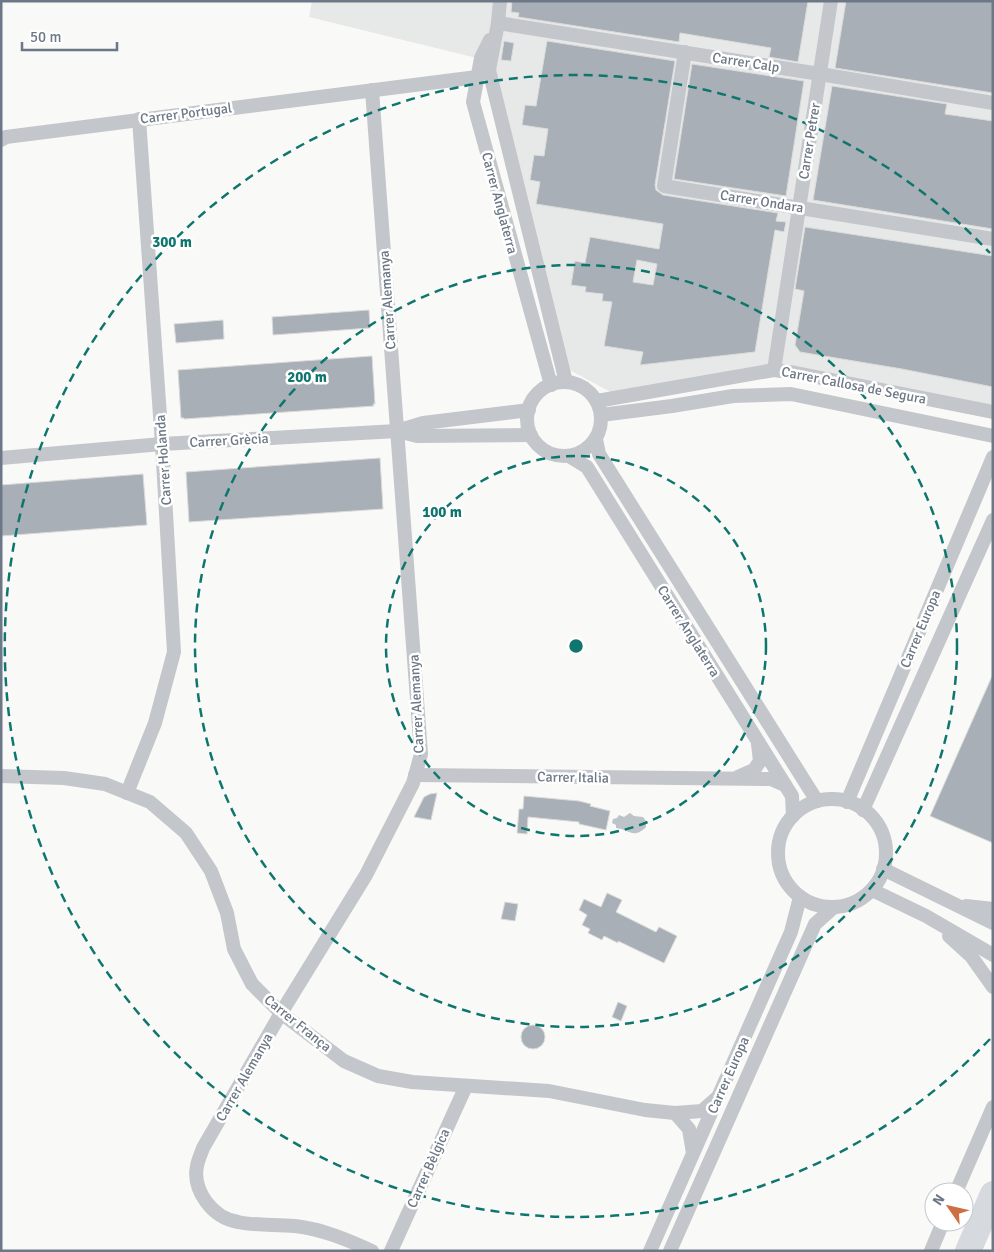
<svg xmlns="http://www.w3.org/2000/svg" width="994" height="1252" font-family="Signika,sans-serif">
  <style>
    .built { fill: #e7e8e8 }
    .water { fill: #bcc4c9 }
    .building { fill: #a9afb6; stroke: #dbdbda; fill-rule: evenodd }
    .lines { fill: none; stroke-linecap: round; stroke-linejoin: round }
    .street { stroke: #c3c6ca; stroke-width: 14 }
    .highway { stroke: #d6d9dd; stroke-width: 26 }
    .ring { fill: none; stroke: #0f766e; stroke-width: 2.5; stroke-dasharray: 9 6 }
    .labels { text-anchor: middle; stroke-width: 5; stroke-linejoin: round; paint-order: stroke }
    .street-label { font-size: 14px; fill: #6c7885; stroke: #fff }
    .centre { fill: #0f766e; stroke: #fff; stroke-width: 2.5 }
    .ring-label { font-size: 15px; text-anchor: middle; font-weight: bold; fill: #0f766e; stroke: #fff; stroke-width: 5; stroke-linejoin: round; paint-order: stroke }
  </style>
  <rect width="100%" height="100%" fill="#f9f9f8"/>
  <polygon class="built" points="312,1 993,1 993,419 779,374 616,395 564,367 489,61 309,17"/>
  <path class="water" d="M 630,813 L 634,816 L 643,817 L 646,821 L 646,827 C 633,840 629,829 616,828 L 616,825 L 612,823 L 613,819 L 617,818 L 619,815 L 624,817 Z"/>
  <g class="building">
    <polygon points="512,1 808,1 798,62 769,57 771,48 680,33 679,42 518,17 519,13 511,12"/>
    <polygon points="846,1 993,1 993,93 835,68"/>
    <polygon points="504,41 514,43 511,61 501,60"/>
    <path d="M 547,41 L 675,61 L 655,185 L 656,190 L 663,195 L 778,213 L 776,221 L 786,222 L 784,232 L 775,230 L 755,352 L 640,365 L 643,352 L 604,346 L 612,302 L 602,301 L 603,294 L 585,292 L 586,287 L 571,285 L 575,261 L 585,263 L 590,237 L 659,249 L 663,224 L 536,204 L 540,182 L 530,180 L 534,155 L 544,156 L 548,129 L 522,125 L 525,105 L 536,106 ZM 637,260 L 657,264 L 653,285 L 633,282 Z"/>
    <polygon points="692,64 804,81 786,196 674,179"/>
    <polygon points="832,86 947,104 945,114 993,121 993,229 813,200"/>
    <polygon points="805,227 993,256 993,387 902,369 800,352 795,345 804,291 795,289"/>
    <polygon points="369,310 370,328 273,335 272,317"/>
    <polygon points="223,320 224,339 176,343 174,324"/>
    <polygon points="372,356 375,404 373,404 374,406 184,419 184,418 181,418 178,370"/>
    <polygon points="380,458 383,509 189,522 186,472"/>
    <polygon points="143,474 147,525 1,536 1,485"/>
    <polygon points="993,674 993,843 930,816"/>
    <polygon points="437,793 431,820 414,817 424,797 430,794"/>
    <polygon points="524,796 579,801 591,804 590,806 610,811 606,830 579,824 579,822 528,817 527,834 517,833 519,809 523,809"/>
    <polygon points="607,893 622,900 616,912 656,932 659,927 677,936 664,963 618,941 618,943 604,936 602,940 588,933 590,929 582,925 587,915 579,910 584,899 601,907"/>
    <polygon points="505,902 518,904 515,921 501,919"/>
    <polygon points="618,1002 627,1006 621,1021 612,1017"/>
    <circle cx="533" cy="1037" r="12"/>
  </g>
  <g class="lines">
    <g class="street">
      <polyline points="500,1 498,23 489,70 566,382"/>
      <polyline points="498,23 820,74 993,103"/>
      <polyline points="490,40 481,58 473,102 551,385"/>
      <polyline points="685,52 664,186 993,239"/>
      <polyline points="1,140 6,137 477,77"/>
      <polyline points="774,370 831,1"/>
      <circle cx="564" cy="419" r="37"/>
      <polyline points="597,401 774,370 796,373 993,412"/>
      <polyline points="601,415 672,406 733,396 791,394 993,436"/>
      <polyline points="397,431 417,436 531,435"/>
      <polyline points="596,439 599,454 817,801"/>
      <polyline points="569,456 587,467 792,796 793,816"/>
      <polyline points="1,458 162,444 397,431 423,423 529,410"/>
      <polyline points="415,775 771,779 785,785"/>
      <polyline points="1,776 64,778 105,784 150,802 186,833 211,871 227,913 234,949 252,984 281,1013 344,1061 378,1076 412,1082 549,1091 645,1110 675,1113 702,1111 719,1096"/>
      <polyline points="738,777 754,770 760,761 758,744"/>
      <polyline points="127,793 155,723 174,652 162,444 139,119"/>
      <circle cx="832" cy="853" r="54"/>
      <polyline points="847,802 993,457"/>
      <polyline points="863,810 993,520"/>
      <polyline points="883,869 993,923"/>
      <polyline points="872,890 926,916 993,955"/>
      <polyline points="966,906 993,909"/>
      <polyline points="949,936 971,956 993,987"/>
      <polyline points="675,1113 689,1129 693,1153"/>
      <polyline points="956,1192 993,1107"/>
      <path d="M 372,1251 C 348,1240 322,1229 295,1226 C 276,1224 256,1226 238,1222 C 213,1218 192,1191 197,1166 C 198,1160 201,1154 203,1148 L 281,1013 L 366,875 L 413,783 L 421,754 L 372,90"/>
      <polyline points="391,1251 466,1086"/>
      <polyline points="650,1251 791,932 800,897"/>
      <polyline points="670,1251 815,924 833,908"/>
      <polyline points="931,1251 943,1222"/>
    </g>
    <polyline class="highway" points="968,1251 993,1194"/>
  </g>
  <g class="ring">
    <circle cx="576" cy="646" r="190"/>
    <circle cx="576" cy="646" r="381"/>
    <path d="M990 1039A571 571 0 1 1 990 253"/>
  </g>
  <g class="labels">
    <g class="street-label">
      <text transform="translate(746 62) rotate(9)" y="5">Carrer Calp</text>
      <text transform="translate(186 113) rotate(-7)" y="5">Carrer Portugal</text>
      <text transform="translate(809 141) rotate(-81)" y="5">Carrer Petrer</text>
      <text transform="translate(762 201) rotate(9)" y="5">Carrer Ondara</text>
      <text transform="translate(500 203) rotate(75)" y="5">Carrer Anglaterra</text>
      <text transform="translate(387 300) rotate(-94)" y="5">Carrer Alemanya</text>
      <text transform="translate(854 385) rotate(11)" y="5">Carrer Callosa de Segura</text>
      <text transform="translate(229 440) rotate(-3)" y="5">Carrer Grècia</text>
      <text transform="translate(163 460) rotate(-94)" y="5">Carrer Holanda</text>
      <text transform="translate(920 629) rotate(-67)" y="5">Carrer Europa</text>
      <text transform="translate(689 631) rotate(58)" y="5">Carrer Anglaterra</text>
      <text transform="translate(416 704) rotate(-93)" y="5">Carrer Alemanya</text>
      <text transform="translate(573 777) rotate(1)" y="5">Carrer Italia</text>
      <text transform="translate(298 1023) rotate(39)" y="5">Carrer França</text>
      <text transform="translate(728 1075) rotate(-66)" y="5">Carrer Europa</text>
      <text transform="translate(244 1077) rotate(-60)" y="5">Carrer Alemanya</text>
      <text transform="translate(428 1168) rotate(-66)" y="5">Carrer Bèlgica</text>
    </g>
  </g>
  <circle cx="576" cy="646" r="8" class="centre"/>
  <g class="ring-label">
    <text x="172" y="247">300 m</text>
    <text x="307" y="382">200 m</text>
    <text x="442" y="517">100 m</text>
  </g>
  <rect width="994" height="1252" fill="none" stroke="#6c7885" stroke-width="5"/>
  <g transform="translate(949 1207) rotate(304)"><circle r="24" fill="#ffffff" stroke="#c4c9ce"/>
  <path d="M0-4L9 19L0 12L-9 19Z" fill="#ce6e43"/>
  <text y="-8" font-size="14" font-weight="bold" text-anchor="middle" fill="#6c7885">N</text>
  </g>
  <path d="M22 42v8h95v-8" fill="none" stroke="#6c7885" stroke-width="2.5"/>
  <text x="30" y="42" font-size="15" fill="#6c7885" stroke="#ffffff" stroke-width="4" paint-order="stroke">50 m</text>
</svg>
